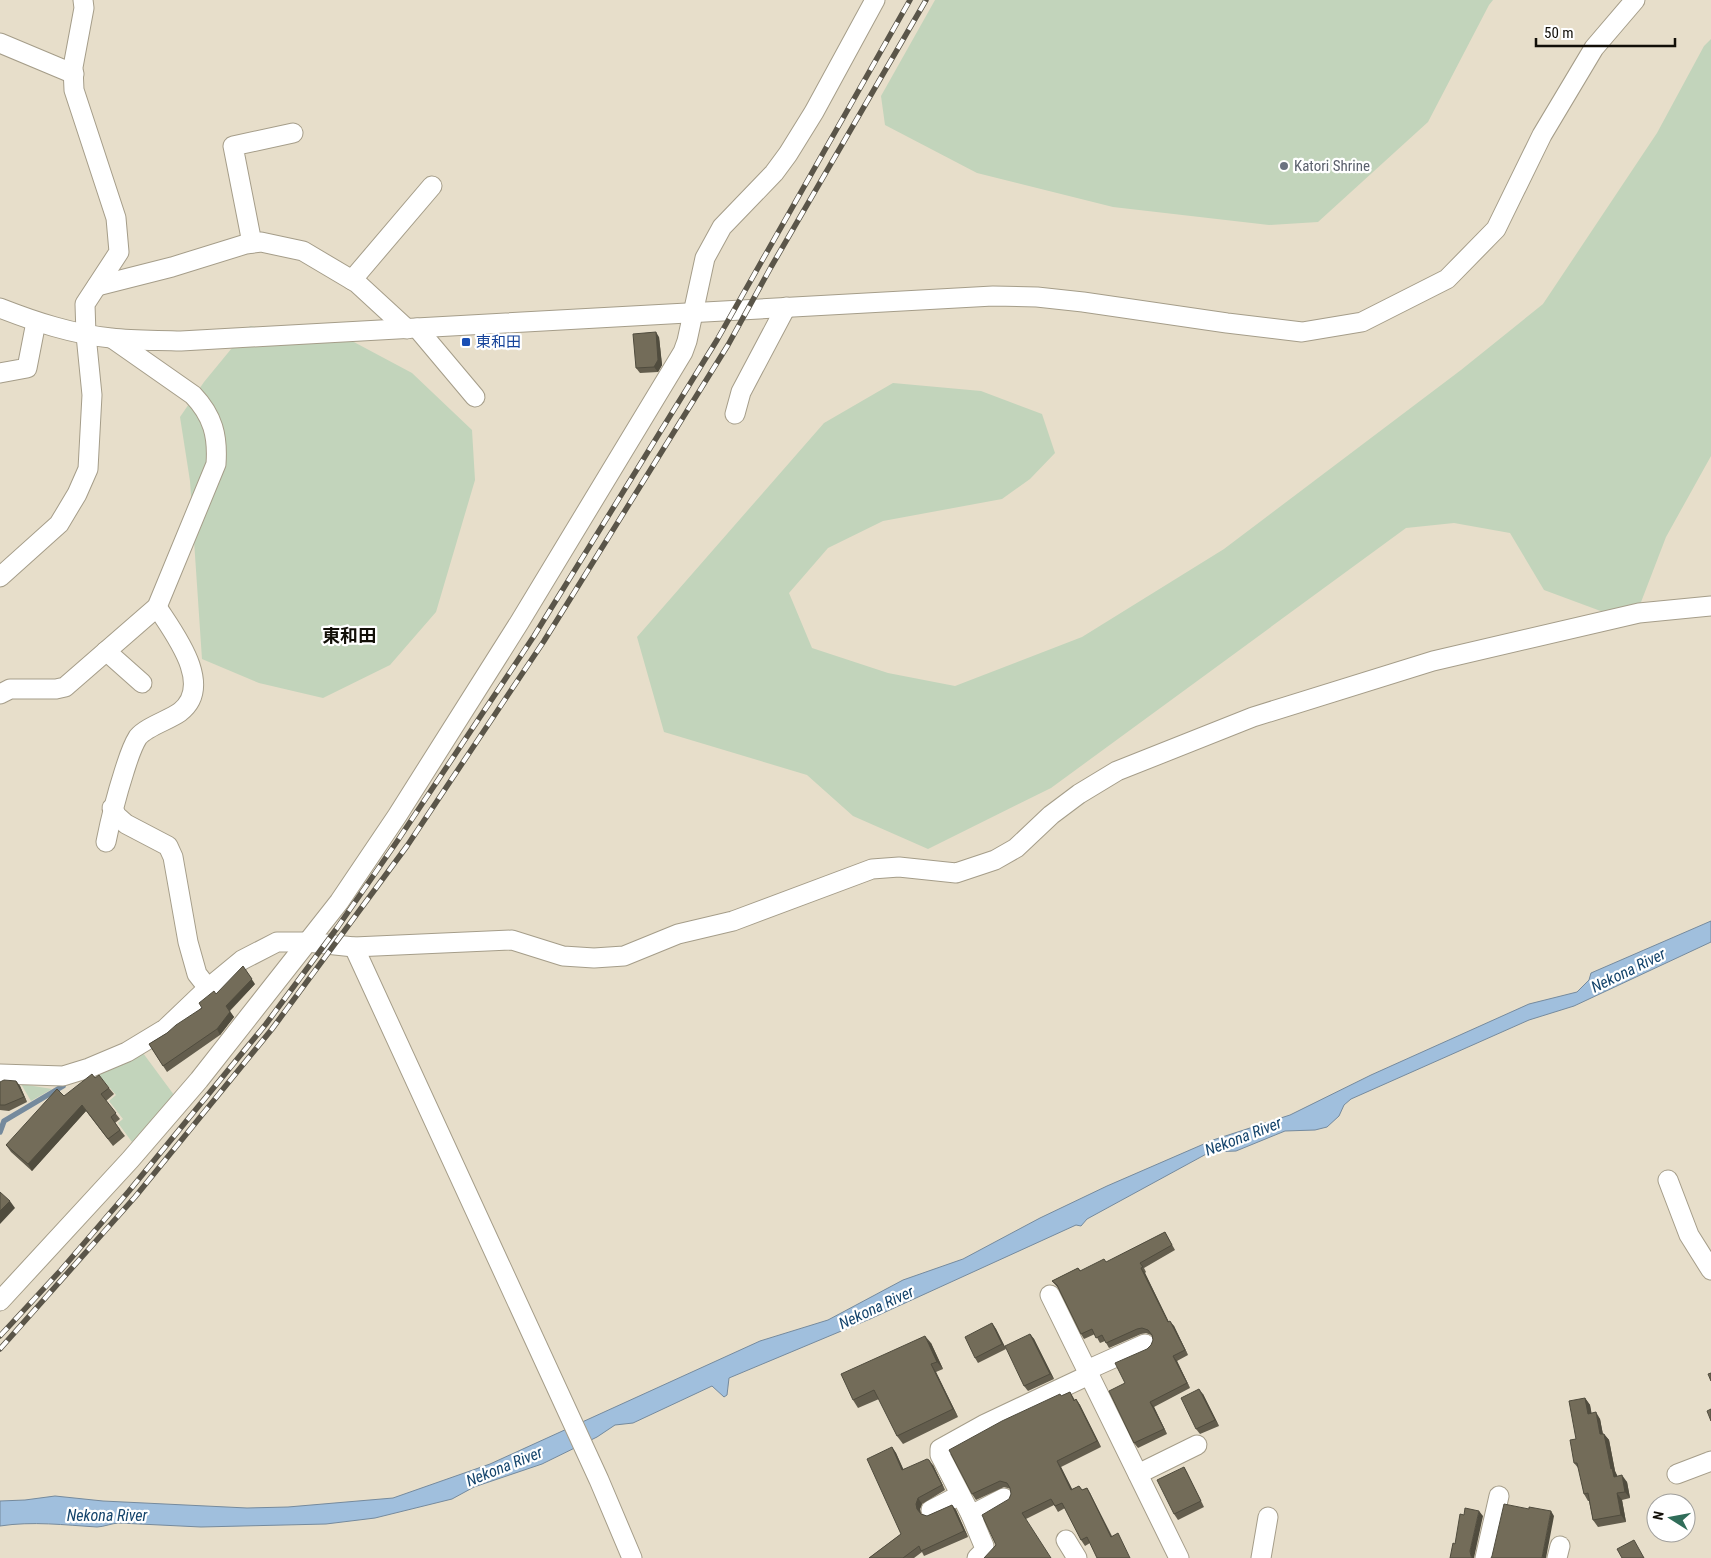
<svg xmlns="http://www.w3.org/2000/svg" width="1711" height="1558" font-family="'Roboto Condensed','Noto Sans JP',sans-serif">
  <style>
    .green { fill: #c2d4bb }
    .water { fill: #a0bfdd; stroke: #758a9d }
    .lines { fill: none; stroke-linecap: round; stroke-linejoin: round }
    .stream { stroke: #758a9d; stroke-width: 5.5 }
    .minor-casing { stroke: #a59d89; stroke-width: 21 }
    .minor { stroke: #fff; stroke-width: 19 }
    .rail-casing { stroke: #5a5549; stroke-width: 5.5 }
    .rail { stroke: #fff; stroke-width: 4; stroke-dasharray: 11; stroke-linecap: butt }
    .wall { fill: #635d4d }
    .shaded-wall { fill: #504c3e }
    .building { fill: #736c59; stroke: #504c3e }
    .worship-dot { fill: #6b7280; stroke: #fff; stroke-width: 2 }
    .transit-dot { fill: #1a4fb4; stroke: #fff; stroke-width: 2 }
    .labels { text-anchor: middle; stroke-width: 4.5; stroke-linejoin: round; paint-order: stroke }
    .worship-label { font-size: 15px; fill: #5b616d; stroke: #fff; text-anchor: start }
    .transit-label { font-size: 15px; fill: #164399; stroke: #fff; text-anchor: start }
    .water-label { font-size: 16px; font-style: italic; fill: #14446c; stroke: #fff }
    .quarter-label { font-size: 18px; font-weight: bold; fill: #120f08; stroke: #fff }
  </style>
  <rect width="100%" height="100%" fill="#e7deca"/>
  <g class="green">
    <polygon points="935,0 1493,0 1489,5 1428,122 1318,222 1269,225 1113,207 977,173 885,125 881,96"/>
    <polygon points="1711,39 1711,456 1666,537 1633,623 1544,590 1510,533 1454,523 1406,528 1051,788 928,849 853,816 807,775 664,732 637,637 824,423 893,383 981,391 1042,414 1055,453 1030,479 1002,499 883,521 828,548 789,593 812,648 888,673 955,686 1082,637 1224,549 1461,370 1543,304 1657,133 1704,46"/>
    <polygon points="250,326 352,341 412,373 472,430 475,480 436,612 390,665 323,698 259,683 202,659 190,481 180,417 204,382"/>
    <polygon points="143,1053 174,1095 132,1142 118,1123 123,1119 109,1101 116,1095 98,1074"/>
    <polygon points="21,1084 52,1089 31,1101"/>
  </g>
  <path class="water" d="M 1711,921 L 1711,942 L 1574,1006 L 1529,1020 L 1351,1099 L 1344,1105 L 1339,1116 L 1327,1127 L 1315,1130 L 1285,1131 L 1236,1151 L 1210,1152 L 1087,1219 L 1081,1226 L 1076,1225 L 870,1319 L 729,1378 L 727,1395 L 724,1397 L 712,1386 L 633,1423 L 615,1425 L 597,1437 L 542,1464 L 474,1487 L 452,1499 L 375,1518 L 326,1524 L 201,1527 L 119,1523 C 113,1523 103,1527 97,1527 C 65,1525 32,1521 0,1526 L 0,1501 L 25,1500 L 55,1496 L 103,1501 L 247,1508 L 288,1507 L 393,1498 L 490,1464 L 760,1341 L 828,1320 L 903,1280 L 963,1259 L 1040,1218 L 1107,1186 L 1213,1140 L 1290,1115 L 1371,1075 L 1529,1004 L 1577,992 L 1589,980 L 1591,973 Z"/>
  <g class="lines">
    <polyline class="stream" points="0,1132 4,1121 63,1086"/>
    <defs>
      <g id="minor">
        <polyline points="0,43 74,74"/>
        <polyline points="252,243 233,146 293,133"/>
        <polyline points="352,280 432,186"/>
        <polyline points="97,286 172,267 246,244 261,242 303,251 357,283 407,329"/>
        <path d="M 0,308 C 36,322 72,334 111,338 C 134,341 158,340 181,341 L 993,296 L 1037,297 L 1083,302 L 1227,323 L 1302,332 L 1362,322 L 1447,279 L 1496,229 L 1542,135 L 1594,48 L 1635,0"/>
        <polyline points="417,328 475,397"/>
        <polyline points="0,373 27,368 36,322"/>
        <polyline points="735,414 741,392 786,307"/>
        <polyline points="0,577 59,524 77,494 88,469 92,395 86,335 85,304 119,252 116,218 74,90 73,67 84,8 83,0"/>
        <polyline points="106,651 142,683"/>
        <path d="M 0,694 L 10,689 L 56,689 L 65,687 L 157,607 L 216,464 C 218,436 213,416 193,395 L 113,339"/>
        <polyline points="112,808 117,816 126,824 168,846 173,857 188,942 197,974 208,988"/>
        <path d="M 106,842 C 111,817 116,797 124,772 C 128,760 131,748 138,737 C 146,727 169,720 180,712 C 215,685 173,632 157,607"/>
        <polyline points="354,947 599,1480 632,1558"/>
        <polyline points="0,1074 63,1076 89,1068 127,1052 165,1029 208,988 242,960 277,942 307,942 354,947 512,940 563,956 594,958 624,956 678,934 733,921 872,869 899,867 956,873 995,860 1016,848 1051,815 1079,794 1117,771 1253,717 1433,661 1639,613 1711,606"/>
        <polyline points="1668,1180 1689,1235 1711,1270"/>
        <polyline points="1050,1295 1179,1558"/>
        <polyline points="0,1301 130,1160 199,1080 339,902 397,816 519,623 683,352 687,341 705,258 722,227 774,173 788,154 814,112 875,0"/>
        <polyline points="1087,1370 1145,1344"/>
        <polyline points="1138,1474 1197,1445"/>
        <polyline points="1677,1474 1711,1461"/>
        <polyline points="931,1510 960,1495"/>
        <polyline points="971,1515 1004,1498"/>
        <polyline points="1066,1540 1077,1558"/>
        <polyline points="977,1558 983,1552 984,1546 971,1515 940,1455 940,1449 985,1424 1089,1375"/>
        <polyline points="1261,1558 1268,1517"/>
        <polyline points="1485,1558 1499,1496"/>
        <polyline points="1557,1558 1560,1546"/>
      </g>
    </defs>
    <use href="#minor" class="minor-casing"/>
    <use href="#minor" class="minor"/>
    <defs>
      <g id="rail">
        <polyline points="0,1336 61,1270 129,1191 266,1024 337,928 398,840 534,636 717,340 910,0"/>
        <polyline points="0,1349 135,1197 272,1029 407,846 544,641 728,345 771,267 926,0"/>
      </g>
    </defs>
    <use href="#rail" class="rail-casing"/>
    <use href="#rail" class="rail"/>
  </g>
  <g class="wall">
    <polygon points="659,337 662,365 658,372 640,373 636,368"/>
    <polygon points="255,984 230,1011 234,1017 220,1035 167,1072 149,1044 167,1033 202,1008 216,994"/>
    <polygon points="95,1078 109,1088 114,1094 106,1101 120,1119 115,1123 125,1136 113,1146 86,1111 32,1171 11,1152 6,1145 64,1096"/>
    <polygon points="16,1081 20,1086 27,1102 9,1111 0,1110 0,1082"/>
    <polygon points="1165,1232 1175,1250 1144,1268 1146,1272 1145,1273 1169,1322 1174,1326 1188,1355 1177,1361 1190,1388 1154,1407 1167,1434 1138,1448 1134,1443 1125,1383 1147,1349 1151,1345 1153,1340 1152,1336 1151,1335 1146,1333 1141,1334 1109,1348 1105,1341 1100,1343 1095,1334 1084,1339 1081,1334 1058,1288 1052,1281 1078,1268 1081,1271 1107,1262"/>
    <polygon points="992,1323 996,1329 1006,1349 978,1363 975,1358"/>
    <polygon points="1030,1334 1034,1339 1054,1379 1028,1391 1024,1386"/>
    <polygon points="931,1343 943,1369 936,1372 958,1417 903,1444 897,1436 879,1399 858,1408 853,1400"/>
    <polygon points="1070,1392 1075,1400 1076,1399 1080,1405 1101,1447 1061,1467 1072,1489 1079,1486 1082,1490 1087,1488 1090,1493 1112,1536 1121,1539 1090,1543 1085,1546 1081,1540 1065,1508 1058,1512 1054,1505 1026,1519 996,1545 1011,1494 1011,1489 1004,1487 976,1500 972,1494 1061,1396"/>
    <polygon points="1203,1394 1219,1426 1200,1434 1196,1429"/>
    <polygon points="1585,1398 1590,1405 1591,1413 1600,1419 1603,1434 1604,1434 1609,1440 1615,1471 1617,1476 1627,1482 1630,1498 1622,1500 1626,1522 1598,1527 1593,1520 1589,1501 1588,1501 1584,1494 1579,1469 1574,1463 1576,1439"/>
    <polygon points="892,1447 896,1453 903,1469 933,1465 945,1490 922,1504 920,1509 921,1514 927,1516 952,1505 956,1510 968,1537 924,1556 922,1552 914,1558 869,1558 901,1534"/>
    <polygon points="1184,1467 1187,1472 1204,1507 1178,1520 1174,1514"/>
  </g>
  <g class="shaded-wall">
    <polygon points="656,332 659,337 662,365 658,372 654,367"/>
    <polygon points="243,966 255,984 229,1011 226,1006"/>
    <polygon points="230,1012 234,1017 220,1035 217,1029"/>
    <polygon points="16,1081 20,1086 27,1102 24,1097"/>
    <polygon points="82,1105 86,1111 32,1171 28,1164"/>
    <polygon points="10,1201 15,1208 0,1224 0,1211"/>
    <polygon points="1141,1268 1145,1273 1171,1327 1168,1322"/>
    <polygon points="1170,1321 1174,1326 1188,1355 1185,1350"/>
    <polygon points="992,1323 996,1329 1006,1349 1002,1344"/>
    <polygon points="1030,1334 1034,1339 1054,1379 1050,1374"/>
    <polygon points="925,1336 931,1343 943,1369 937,1362"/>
    <polygon points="1173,1356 1177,1361 1190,1388 1187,1383"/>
    <polygon points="931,1364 936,1372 958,1417 953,1409"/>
    <polygon points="1199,1389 1203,1394 1219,1426 1215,1420"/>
    <polygon points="1585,1398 1590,1405 1593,1420 1588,1414"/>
    <polygon points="1076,1399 1080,1405 1101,1447 1097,1441"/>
    <polygon points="1150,1402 1154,1407 1167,1434 1164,1429"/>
    <polygon points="1596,1412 1600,1419 1604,1441 1600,1434"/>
    <polygon points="1604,1434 1609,1440 1615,1471 1617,1475 1619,1484 1614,1477 1611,1469"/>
    <polygon points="892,1447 896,1453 906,1475 902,1470"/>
    <polygon points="929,1460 933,1465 945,1490 942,1485"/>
    <polygon points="1057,1461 1061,1467 1075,1495 1071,1490"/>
    <polygon points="1622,1475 1627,1482 1630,1498 1625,1492"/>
    <polygon points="1087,1488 1090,1493 1114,1542 1111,1537"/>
    <polygon points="1617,1493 1622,1500 1626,1522 1621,1515"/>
    <polygon points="918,1498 922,1504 920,1509 921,1515 917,1509 916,1504"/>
    <polygon points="952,1505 956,1510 968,1537 964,1531"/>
    <polygon points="1479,1511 1483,1516 1474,1558 1472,1558 1471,1556 1470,1551"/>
    <polygon points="1551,1511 1554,1516 1546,1558 1542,1558"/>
  </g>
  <g class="building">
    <polygon points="656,332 658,360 654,367 636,368 633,334"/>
    <polygon points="243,966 252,979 226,1006 230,1012 217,1029 163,1066 149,1044 167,1033 176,1025 202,1008 199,1003 214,991 216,994"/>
    <polygon points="92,1074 95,1078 99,1075 109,1088 101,1094 116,1113 111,1117 120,1130 108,1139 82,1105 28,1164 6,1145 57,1089 64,1096"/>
    <polygon points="4,1080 16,1081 24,1097 5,1105 0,1105 0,1082"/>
    <polygon points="0,1192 10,1201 0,1211"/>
    <polygon points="1165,1232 1172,1245 1140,1263 1143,1267 1141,1268 1168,1322 1170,1321 1185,1350 1173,1356 1187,1383 1150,1402 1164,1429 1134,1443 1109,1391 1125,1383 1115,1363 1147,1349 1151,1345 1153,1340 1152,1335 1148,1330 1142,1328 1137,1329 1106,1343 1102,1335 1096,1338 1092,1329 1081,1334 1057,1285 1052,1281 1078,1268 1080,1271 1104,1259 1106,1262"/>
    <polygon points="992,1323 1002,1344 975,1358 965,1337"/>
    <polygon points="1030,1334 1050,1374 1024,1386 1005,1346"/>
    <polygon points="925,1336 937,1362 931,1364 953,1409 897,1436 874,1390 853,1400 841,1374"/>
    <polygon points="1711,1373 1711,1381 1708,1374"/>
    <polygon points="1199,1389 1215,1420 1196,1429 1181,1398"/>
    <polygon points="1070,1392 1074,1401 1076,1399 1097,1441 1057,1461 1071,1490 1079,1486 1082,1490 1087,1488 1111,1537 1118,1533 1130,1558 1097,1558 1087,1537 1081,1540 1062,1503 1055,1506 1051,1499 1022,1513 1051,1558 984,1558 996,1545 982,1515 1009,1499 1011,1494 1010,1488 1007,1483 1000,1481 972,1494 949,1450 1002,1421 1060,1394 1061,1396"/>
    <polygon points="1585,1398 1588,1414 1596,1412 1600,1434 1604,1434 1611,1469 1612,1468 1614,1477 1622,1475 1625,1492 1617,1493 1621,1515 1593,1520 1588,1493 1584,1494 1577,1463 1574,1463 1570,1440 1576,1439 1569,1401"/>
    <polygon points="1711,1409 1711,1421 1707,1411"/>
    <polygon points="892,1447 902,1470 927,1459 929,1460 942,1485 918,1498 916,1504 917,1509 921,1514 927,1516 952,1505 964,1531 921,1551 919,1546 903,1558 869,1558 901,1534 867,1459"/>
    <polygon points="1184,1467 1201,1501 1174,1514 1157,1480"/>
    <polygon points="1504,1504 1529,1509 1529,1507 1551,1511 1542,1558 1491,1558 1492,1556"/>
    <polygon points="1465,1508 1479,1511 1470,1551 1471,1556 1472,1558 1450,1558 1453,1543 1455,1544 1460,1514 1464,1515"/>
    <polygon points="1634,1540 1644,1558 1622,1558 1617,1549"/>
  </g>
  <circle class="worship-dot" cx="1284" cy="166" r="5"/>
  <rect class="transit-dot" x="461" y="337" width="10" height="10" rx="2.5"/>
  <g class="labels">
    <g class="worship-label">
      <text x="1294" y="171">Katori Shrine</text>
    </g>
    <g class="transit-label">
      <text x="476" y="347">東和田</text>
    </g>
    <g class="water-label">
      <text transform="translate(1628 970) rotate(-26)" y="6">Nekona River</text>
      <text transform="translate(1243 1136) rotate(-21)" y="6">Nekona River</text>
      <text transform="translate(876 1307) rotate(-25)" y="6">Nekona River</text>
      <text transform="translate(504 1466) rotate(-22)" y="6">Nekona River</text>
      <text x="107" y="1521">Nekona River</text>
    </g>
    <g class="quarter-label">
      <text x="349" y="642">東和田</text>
    </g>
  </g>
  <g transform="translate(1671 1518) rotate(281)"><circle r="24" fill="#ffffff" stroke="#a09f9c"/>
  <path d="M0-4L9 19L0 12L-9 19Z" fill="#306d59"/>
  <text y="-8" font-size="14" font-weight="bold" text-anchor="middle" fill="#120f08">N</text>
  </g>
  <path d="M1536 38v8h139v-8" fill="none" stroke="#120f08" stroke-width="2.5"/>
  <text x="1544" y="38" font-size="15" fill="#120f08" stroke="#ffffff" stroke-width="4" paint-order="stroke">50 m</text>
</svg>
